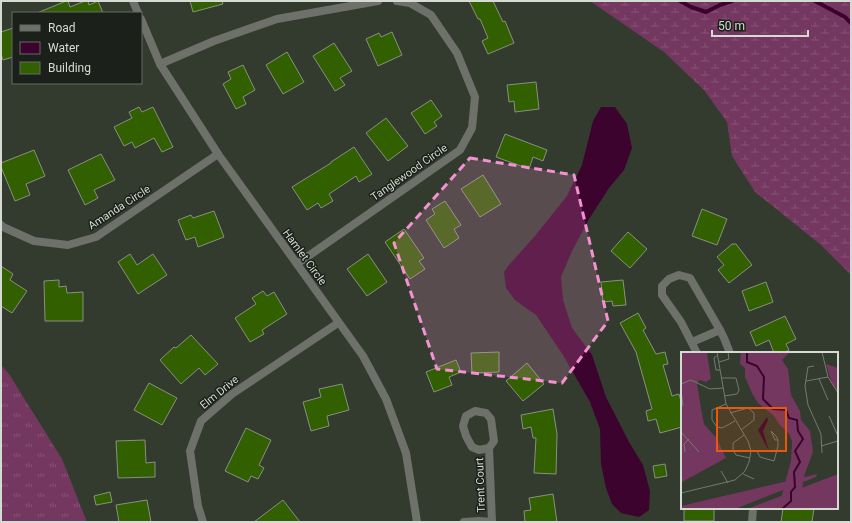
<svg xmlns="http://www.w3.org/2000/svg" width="852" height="523" font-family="Roboto,sans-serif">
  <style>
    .grass { fill: url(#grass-tufts) }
    .wetland { fill: url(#wetland-marsh) }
    .water { fill: #3c032e }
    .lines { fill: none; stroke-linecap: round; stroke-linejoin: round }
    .stream { stroke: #3c032e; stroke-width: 4 }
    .building { fill: #325f00; stroke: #879181 }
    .street { stroke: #6d716a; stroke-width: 8 }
    .marked { fill: #f491d3; fill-opacity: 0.2; stroke: #f491d3; stroke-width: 3; stroke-dasharray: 8 5; stroke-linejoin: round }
    .labels { text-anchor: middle; stroke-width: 3; stroke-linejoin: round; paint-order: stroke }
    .street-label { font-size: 11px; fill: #d5dbd2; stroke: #1c201a }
    .inset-river { fill: none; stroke: #3c032e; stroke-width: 2 }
    .inset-road { fill: none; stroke: #737b6f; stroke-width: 1 }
    .view { fill: #e8590c; fill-opacity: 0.15; stroke: #e8590c; stroke-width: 2 }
    .inset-edge { fill: none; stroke: #d5dbd2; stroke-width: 2 }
  </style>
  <defs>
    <pattern id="grass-tufts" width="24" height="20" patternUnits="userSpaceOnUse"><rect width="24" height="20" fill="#733760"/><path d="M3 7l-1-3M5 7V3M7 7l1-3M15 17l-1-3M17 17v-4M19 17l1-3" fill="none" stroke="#865376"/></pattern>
    <pattern id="wetland-marsh" width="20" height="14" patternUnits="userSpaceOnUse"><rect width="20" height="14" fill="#733760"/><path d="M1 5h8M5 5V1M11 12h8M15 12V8" fill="none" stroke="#865376"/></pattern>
  </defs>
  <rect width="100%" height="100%" fill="#323b2d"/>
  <polygon class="grass" points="1,365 9,374 62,459 87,522 1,522"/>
  <polygon class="wetland" points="590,1 851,1 851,275 821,245 755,192 732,156 727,122 704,90 664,52"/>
  <polygon class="water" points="601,107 615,107 627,124 632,148 624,170 609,188 589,219 572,251 561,277 563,300 572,328 592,355 606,397 629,442 643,465 650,491 649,510 639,517 621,513 612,504 606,488 601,464 600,429 590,402 563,355 536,315 515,300 506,288 504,272 509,265 535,236 567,196 582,165 593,121"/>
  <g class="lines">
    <g class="stream">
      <polyline points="680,1 691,7 706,12 720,5 732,1"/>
      <polyline points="815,1 845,17 851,23"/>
    </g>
  </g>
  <g class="building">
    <polygon points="66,1 68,1 70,7 85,1 88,1 89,5 98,1 103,13 37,13"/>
    <polygon points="190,1 222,1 223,4 193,12"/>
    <polygon points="469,1 493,1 503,22 505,21 514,43 488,54 482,41 488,38 480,19 478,19"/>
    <polygon points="13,28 13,57 3,60 1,54 1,32"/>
    <polygon points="392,32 402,55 378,66 366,39 379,33 381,37"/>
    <polygon points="334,43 352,71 340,78 345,85 335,91 313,56"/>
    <polygon points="287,52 304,82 283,94 266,65"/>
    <polygon points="243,65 255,90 243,97 246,104 236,109 223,84 231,79 228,72"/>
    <polygon points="536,82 539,109 515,112 514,101 509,102 507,85"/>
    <polygon points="431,100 442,116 434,122 437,126 425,134 411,113"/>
    <polygon points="139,107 142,112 153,107 173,147 162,152 154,138 135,148 132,142 124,146 114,127 132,118 129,112"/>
    <polygon points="386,118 408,146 388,161 366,133"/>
    <polygon points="505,134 547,150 543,161 533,157 529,169 496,157"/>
    <polygon points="354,147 372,174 359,182 356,176 329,194 333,201 321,208 318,203 307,210 292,187 331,163 331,162"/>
    <polygon points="34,150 45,176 26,184 30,195 15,201 1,167 1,163"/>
    <polygon points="101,154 115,180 94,190 98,198 85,205 68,170"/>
    <polygon points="483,175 501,204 480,217 461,189"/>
    <polygon points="445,201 461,225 454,229 459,238 444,248 426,220 435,214 432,209"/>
    <polygon points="702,209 727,219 717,245 692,236"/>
    <polygon points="214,211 224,237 198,247 195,237 186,240 178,220 191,215 193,218"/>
    <polygon points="404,229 424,258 419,261 425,269 410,279 385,242"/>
    <polygon points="628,232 647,249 630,268 611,251"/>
    <polygon points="732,244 736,244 752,265 729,283 718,270 724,265 717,257"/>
    <polygon points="130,254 137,265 153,254 167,275 138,294 118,262"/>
    <polygon points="368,254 387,282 367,296 347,269"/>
    <polygon points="1,266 13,274 10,280 27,291 12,313 1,306"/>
    <polygon points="59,280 59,287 66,286 67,293 83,292 83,321 45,321 44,281"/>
    <polygon points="623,280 626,305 613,306 612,301 603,302 601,282"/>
    <polygon points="766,282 773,302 749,311 742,291"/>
    <polygon points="263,291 267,296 274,292 287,314 262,330 264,334 250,342 235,318 256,304 252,298"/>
    <polygon points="638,313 646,328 643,330 656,354 665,352 668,364 663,365 672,396 679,394 682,405 682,427 660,433 656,419 648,421 646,411 652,409 636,352 620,323"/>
    <polygon points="785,316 796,339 786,344 789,350 783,353 774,353 769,340 756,346 750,332"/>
    <polygon points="191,335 218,364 205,375 199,368 181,384 160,360 174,347 176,348"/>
    <polygon points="499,352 499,372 472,373 471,353"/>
    <polygon points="456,360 461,372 449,377 452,385 434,392 426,372"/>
    <polygon points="527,363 544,384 523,401 506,381"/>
    <polygon points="149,383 177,398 162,425 134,410"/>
    <polygon points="342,384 349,410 327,416 329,426 311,431 303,402 321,397 319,389"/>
    <polygon points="553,409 557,434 556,474 534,473 536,438 533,438 531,427 523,429 521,415"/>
    <polygon points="246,428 271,440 259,465 264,468 258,479 251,476 248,482 225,471"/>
    <polygon points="145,440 146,463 155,462 155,477 118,478 116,441"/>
    <polygon points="665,464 667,476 655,478 653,466"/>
    <polygon points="110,492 112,502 96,505 94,496"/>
    <polygon points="553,494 557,522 525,522 524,511 531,510 529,498"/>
    <polygon points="147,500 151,522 119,522 116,505"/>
    <polygon points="283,500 300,522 254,522"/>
    <rect x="684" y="508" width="30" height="13"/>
    <polygon points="783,508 814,508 812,522 781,522"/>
  </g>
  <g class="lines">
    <g class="street">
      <polyline points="133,1 138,13"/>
      <polyline points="141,19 160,64 218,154 363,356 386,399 406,453 417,522"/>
      <polyline points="160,64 214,41 277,19 378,1"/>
      <polyline points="1,225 3,227 34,241 68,245 96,237 218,154"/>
      <polyline points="297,264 460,150 472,128 475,97 457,53 431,15 410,3 397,1"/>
      <polyline points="692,342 720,330"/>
      <polyline points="697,353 681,322 662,295 662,286 669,279 679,275 690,278 720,330 724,338 730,353"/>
      <polygon points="475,411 486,413 491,419 494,441 489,448 479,450 472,447 466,436 463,426 466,416"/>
      <polyline points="489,448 492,522"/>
      <polyline points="203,522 198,506 190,451 201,421 232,394 338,323"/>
      <polyline points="464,522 479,521 492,522"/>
      <polyline points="752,522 753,508"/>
    </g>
  </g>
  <path class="marked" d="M 470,158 L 574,175 L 608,321 L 562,383 L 437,369 L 394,243 Z"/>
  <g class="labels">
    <g class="street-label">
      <text transform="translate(409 172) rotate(-35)" y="4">Tanglewood Circle</text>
      <text transform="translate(119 207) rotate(-33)" y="4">Amanda Circle</text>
      <text transform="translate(305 257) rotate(54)" y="4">Hamlet Circle</text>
      <text transform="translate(219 392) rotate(-39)" y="4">Elm Drive</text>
      <text transform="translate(480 485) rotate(-92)" y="4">Trent Court</text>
    </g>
  </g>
  <g transform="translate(681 352)">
    <rect width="157" height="157" fill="#323b2d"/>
    <path d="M 0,0 L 26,1 L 30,27 L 25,30 L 18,28 L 16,32 L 21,62 L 23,72 L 36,87 L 45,106 L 1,130 Z" fill="#733760"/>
    <path d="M 136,122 L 135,125 L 54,157 L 0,157 L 0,154 ZM 157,122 L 157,157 L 66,157 Z" fill="#733760"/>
    <path d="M 60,0 L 109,0 L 101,8 L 107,17 L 110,43 L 119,59 L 120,68 L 129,79 L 132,100 L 122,127 L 121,157 L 97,157 L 110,109 L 111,89 L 108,82 L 98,72 L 93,64 L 77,51 L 72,43 L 64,25 L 64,16 L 59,12 Z" fill="#733760"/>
    <path d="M 145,12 L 157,16 L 157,40 L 151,32 Z" fill="#733760"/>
    <path d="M 86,65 L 87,68 L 82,79 L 88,99 L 77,78 Z" fill="#3c032e"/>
    <path class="inset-river" d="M 66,0 L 66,10 L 76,14 L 83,25 L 82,47 L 92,57 L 105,58 L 108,66 L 116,68 L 117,79 L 122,87 L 114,99 L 119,110 L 113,120 L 114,135 L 110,140 L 110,149 L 101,157"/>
    <path class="inset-road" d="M 141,0 L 147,25 L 157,41M 37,3 L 33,6 L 35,18 L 39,18M 38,10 L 48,7 L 47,0M 133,14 L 127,15 L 124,34 L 127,53 L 140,82 L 141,101M 40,26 L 55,26 L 58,38 L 56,42 L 43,44M 138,27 L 147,48M 125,29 L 147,25M 0,32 L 10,28 L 29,37 L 42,36M 0,38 L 2,54M 45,52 L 31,58 L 31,68 L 36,75 L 41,76 L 54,69M 49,61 L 67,56 L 73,61 L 73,68 L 60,78M 148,64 L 157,84M 0,80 L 18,100M 63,83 L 52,91 L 52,98 L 55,103 L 69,106M 140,94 L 157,89M 70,99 L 76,99 L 79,105 L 93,109 L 97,94 L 97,88 L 95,84 L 90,79 L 94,88 L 97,88M 4,100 L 3,92 L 8,87M 40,119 L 47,131M 62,122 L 73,127M 0,141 L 54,128 L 64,119 L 68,110 L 70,99 L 67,89 L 45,52 L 36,0"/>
    <path class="view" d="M 36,56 L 105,56 L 105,99 L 36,99 Z"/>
    <rect width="157" height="157" class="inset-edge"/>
  </g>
  <rect width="852" height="523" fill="none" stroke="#d5dbd2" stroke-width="4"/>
  <rect x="12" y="12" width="130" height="72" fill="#1c201a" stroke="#666b64"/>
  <rect x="20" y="25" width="20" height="6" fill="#6d716a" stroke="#666b64"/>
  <text x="48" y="32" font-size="12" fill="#d5dbd2">Road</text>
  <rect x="20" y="42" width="20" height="12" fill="#3c032e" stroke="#666b64"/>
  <text x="48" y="52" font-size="12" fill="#d5dbd2">Water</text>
  <rect x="20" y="62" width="20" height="12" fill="#325f00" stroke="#666b64"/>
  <text x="48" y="72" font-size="12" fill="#d5dbd2">Building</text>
  <path d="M712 30v6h96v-6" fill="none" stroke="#d5dbd2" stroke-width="2"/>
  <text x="718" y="30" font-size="12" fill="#d5dbd2" stroke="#1c201a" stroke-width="3" paint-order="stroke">50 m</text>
</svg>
